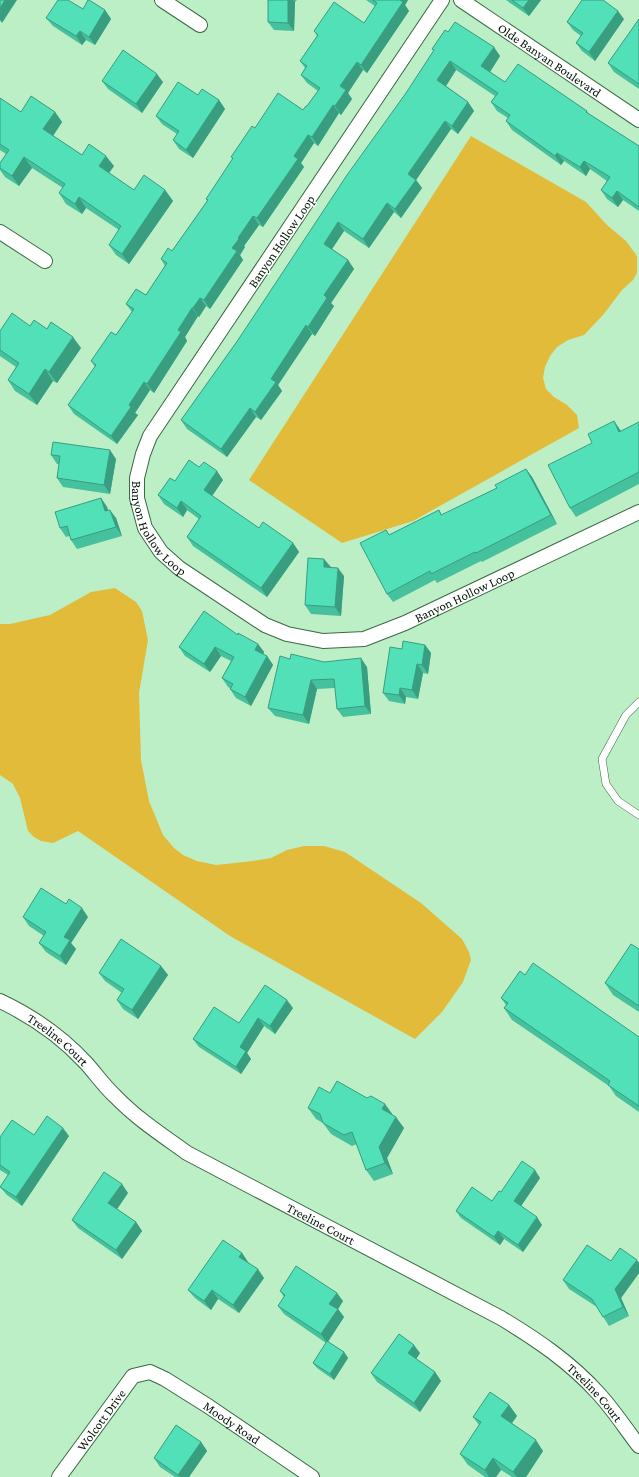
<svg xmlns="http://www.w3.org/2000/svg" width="639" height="1477" font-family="'Crimson Pro',serif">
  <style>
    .green { fill: #e3bb3b }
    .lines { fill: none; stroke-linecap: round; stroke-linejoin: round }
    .lane-casing { stroke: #3b6946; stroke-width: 8 }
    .street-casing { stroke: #3b6946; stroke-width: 16 }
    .lane { stroke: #fff; stroke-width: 7 }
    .street { stroke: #fff; stroke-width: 14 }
    .wall { fill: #46c19d }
    .shaded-wall { fill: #399d80 }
    .building { fill: #51e0b7; stroke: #399d80 }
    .labels { text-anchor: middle; stroke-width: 3; stroke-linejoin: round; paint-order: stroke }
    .street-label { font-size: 13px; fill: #021306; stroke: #fff }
  </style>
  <rect width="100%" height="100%" fill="#bcefc6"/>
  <g class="green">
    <polygon points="471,136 586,202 607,225 626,241 637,256 637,273 633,280 622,290 603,315 584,335 568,340 557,347 550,356 545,367 543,378 546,389 554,397 567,405 577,415 579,428 413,521 342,543 249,480"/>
    <polygon points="115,588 136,602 142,611 148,640 139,693 141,760 149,801 163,835 174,848 183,855 197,861 216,865 253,861 271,858 287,850 304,846 324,846 345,852 421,903 462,939 469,952 471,960 463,982 442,1012 415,1039 230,936 78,831 53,843 41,841 34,837 28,831 20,798 13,784 0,775 0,624 10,624 50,615 91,592"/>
  </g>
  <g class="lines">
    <defs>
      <polyline id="lane" points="639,702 626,715 602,759 606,784 618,801 639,815"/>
      <g id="street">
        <polyline points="162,0 200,25"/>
        <path id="s1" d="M 442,0 L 150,436 L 143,454 L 137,478 L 137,498 L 145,528 L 161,552 L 179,568 L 265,625 L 287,634 L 323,641 L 364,639 L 405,623 L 639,512"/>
        <path id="s2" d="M 461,0 L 639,120"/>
        <polyline points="0,232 45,261"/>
        <path id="s3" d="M 0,1001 C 34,1017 61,1036 86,1063 C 96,1074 104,1086 115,1096 C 136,1118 162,1135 187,1153 L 501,1318 C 536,1339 570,1362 598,1393 C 613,1409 625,1428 639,1446"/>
        <path id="s4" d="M 59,1477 L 133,1376 L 150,1372 L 165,1379 L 208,1406 L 312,1477"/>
      </g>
    </defs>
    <use href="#lane" class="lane-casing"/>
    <use href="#street" class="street-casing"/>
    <use href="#lane" class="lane"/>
    <use href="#street" class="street"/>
  </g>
  <g class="wall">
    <polygon points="268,0 297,0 295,2 294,31 274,30 268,22"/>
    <polygon points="366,0 408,0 405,5 409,11 367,73 363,70 348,93 352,99 341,115 339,113 318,146 314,143 301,163 304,167 263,227 259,225 244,246 245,247 240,255 243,260 210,309 206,306 199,317 198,316 185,337 187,341 154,393 150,390 135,413 138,415 117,444 74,414 68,405 95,367 91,361 116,335 132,312 126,304 146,295 165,266 161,259 172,251 207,201 206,199 233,159 231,157 255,128 303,110 307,106 318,91 307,83 301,75 305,68 300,61 317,36 314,31 364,23 375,6"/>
    <polygon points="506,0 541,0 529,16"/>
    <polygon points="105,10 111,19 95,45 86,40 82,45 53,26 46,18"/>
    <polygon points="624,19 595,61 582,51 576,43 581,36 573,30 567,22"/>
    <polygon points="639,20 639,89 614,72 608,63"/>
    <polygon points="448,32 500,56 490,72 505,82 587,111 589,114 639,146 639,211 623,200 618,207 607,199 601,190 607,181 590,169 586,176 564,161 561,165 512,130 506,121 508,118 497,111 491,102 495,96 456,70 446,86 468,102 474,111 458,134 451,129 416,180 422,188 401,218 394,212 369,248 344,231 332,249 348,260 354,269 331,303 334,306 315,336 312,334 278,385 282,391 261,420 256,417 227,457 187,429 181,420 238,340 406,93 434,51 432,49"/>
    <polygon points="102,81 163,82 142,113 108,89"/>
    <polygon points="198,95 219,100 225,109 193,158 179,149 173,140 177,134 162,124 156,116"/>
    <polygon points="0,98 21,112 55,112 62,122 53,136 82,155 114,166 109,173 134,190 165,190 173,201 129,264 116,255 109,245 119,230 86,208 82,214 66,204 59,193 63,188 32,168 19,186 5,177 0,170 0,163 6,154 0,150"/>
    <polygon points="30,326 47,329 81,348 57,383 53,381 37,405 15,391 8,380 16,367 0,356 0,331"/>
    <polygon points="614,421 621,431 639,422 639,484 576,517 570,508 592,443"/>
    <polygon points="51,455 116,459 110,494 63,487 57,478 59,464 57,464"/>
    <polygon points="199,467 223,480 212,496 259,528 293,543 299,552 267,597 193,546 187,537 199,519 187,510 183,517 164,504 158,495 175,481"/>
    <polygon points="526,469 532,477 557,524 482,562 481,561 437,583 435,580 393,602 387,594 386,530 389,535 439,510 442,515 497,488"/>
    <polygon points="101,498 107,507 108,510 116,518 122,536 77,549 71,540 70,536 66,537 60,528"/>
    <polygon points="344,576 341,616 311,614 305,605"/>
    <polygon points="238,635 258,644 264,652 263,655 267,656 273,665 251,706 236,698 230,689 230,688 228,687 222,678 231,661 221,656 210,672 185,656 179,647"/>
    <polygon points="425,645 431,653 428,674 423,673 418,699 406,697 405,704 389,701 383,693 402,649"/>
    <polygon points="290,659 324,662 367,667 371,714 343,717 337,709 335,688 317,689 309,724 275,716 268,708"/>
    <polygon points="66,904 88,917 71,943 76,949 66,965 46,952 39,943 44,936 29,926 23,917"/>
    <polygon points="639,949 639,1012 613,995 605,983"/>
    <polygon points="161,966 168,975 138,1019 123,1009 117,1000 122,993 105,981 99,973"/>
    <polygon points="525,975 639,1037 639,1112 616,1096 609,1086 512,1020 504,1008 506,1005 501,998"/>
    <polygon points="293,1008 275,1034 264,1026 247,1053 251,1059 241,1074 199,1047 193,1039 239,1023"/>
    <polygon points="330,1093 392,1115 404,1128 387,1158 393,1174 374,1181 366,1170 357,1144 352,1146 331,1134 323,1123 316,1119 308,1108"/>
    <polygon points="34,1135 69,1136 22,1206 7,1195 0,1187 8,1175 0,1170 0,1137"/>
    <polygon points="540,1178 521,1206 542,1225 523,1252 504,1239 500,1245 461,1218 456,1211 492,1201 501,1192"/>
    <polygon points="128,1193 117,1209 136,1222 142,1231 122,1259 78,1228 72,1220"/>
    <polygon points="242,1253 248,1262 264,1278 239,1313 218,1299 211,1310 195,1298 188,1290"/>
    <polygon points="611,1261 639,1263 639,1273 621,1298 629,1316 609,1326 597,1307 569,1289 563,1280"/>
    <polygon points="280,1291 343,1301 338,1309 344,1317 328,1342 344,1352 348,1358 334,1380 317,1368 313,1363 326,1343 284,1314 278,1306 284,1297"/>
    <polygon points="420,1353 416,1359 435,1372 441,1381 420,1412 377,1382 371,1373"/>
    <polygon points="509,1405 517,1416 512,1423 543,1451 526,1477 512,1477 501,1470 496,1477 485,1477 468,1465 460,1454 479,1425 473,1417"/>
    <polygon points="201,1442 207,1451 189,1477 175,1477 160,1467 154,1458"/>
  </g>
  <g class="shaded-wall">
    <polygon points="5,0 17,0 2,23 0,20 0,8"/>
    <polygon points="288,0 293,0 295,2 294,31 288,23"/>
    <polygon points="398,0 408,0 405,5 409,11 367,73 361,65"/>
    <polygon points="529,0 541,0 529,16 523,8"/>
    <polygon points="105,10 111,19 95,45 89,37"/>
    <polygon points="618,11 624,19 595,61 589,52"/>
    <polygon points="80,31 86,40 82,45 76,36"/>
    <polygon points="494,47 500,56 488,75 481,66"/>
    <polygon points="450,61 456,70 444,89 437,80"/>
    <polygon points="357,62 363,70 348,93 352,99 341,115 335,106 340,86"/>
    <polygon points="157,74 163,82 142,113 136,104"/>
    <polygon points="219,100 225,109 193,158 186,150"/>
    <polygon points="468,102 474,111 458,134 452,126"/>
    <polygon points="333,105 339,113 318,146 312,137"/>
    <polygon points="55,112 62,122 51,139 43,129"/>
    <polygon points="445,121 451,129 416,180 422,188 401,218 395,209 408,174"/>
    <polygon points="308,135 314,143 301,163 304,167 263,227 257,218 294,156"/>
    <polygon points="557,153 564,161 561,165 555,156"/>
    <polygon points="106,156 114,166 106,177 99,166"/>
    <polygon points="24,157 32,168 19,186 12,176"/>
    <polygon points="584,161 590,169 586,176 580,167"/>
    <polygon points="165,190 173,201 129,264 122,254"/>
    <polygon points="617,191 623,200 618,207 612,198"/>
    <polygon points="79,197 86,208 82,214 75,204"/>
    <polygon points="387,203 394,212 369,248 363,239"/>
    <polygon points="253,216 259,225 244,246 245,247 240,255 243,260 210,309 204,300 238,238"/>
    <polygon points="338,222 344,231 330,252 324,244"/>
    <polygon points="348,260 354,269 331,303 334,306 315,336 308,327 324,295"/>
    <polygon points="200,298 206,306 199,317 193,308"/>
    <polygon points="192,308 198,316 185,337 187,341 154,393 147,384 178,330"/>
    <polygon points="306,325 312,334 278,385 282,391 261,420 255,412 271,379"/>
    <polygon points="73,337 81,348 57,383 49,372"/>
    <polygon points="45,369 53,381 37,405 29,394"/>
    <polygon points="144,382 150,390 135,413 138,415 117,444 111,436 129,405"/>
    <polygon points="250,408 256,417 227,457 221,449"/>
    <polygon points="614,421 620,430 625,441 619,432"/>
    <polygon points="110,450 116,459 110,494 104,485"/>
    <polygon points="526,469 532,477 557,524 551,515"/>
    <polygon points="217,471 223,480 210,499 204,490"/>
    <polygon points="101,498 107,507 111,520 105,511"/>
    <polygon points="181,501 187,510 183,517 177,508"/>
    <polygon points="110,510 116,518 122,536 116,527"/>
    <polygon points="293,543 299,552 267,597 261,588"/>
    <polygon points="324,559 331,567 324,567"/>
    <polygon points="338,568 344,576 341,616 335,607"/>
    <polygon points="258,644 264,652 261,659 255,650"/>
    <polygon points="425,645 431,653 428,674 422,665"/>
    <polygon points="215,647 221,656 210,672 204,664"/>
    <polygon points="267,656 273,665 251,706 245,697"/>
    <polygon points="361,658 367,667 371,714 365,706"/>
    <polygon points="417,664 423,673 418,699 412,690"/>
    <polygon points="311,680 317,689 309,724 303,715"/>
    <polygon points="400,688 406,697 405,704 399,695"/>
    <polygon points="82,908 88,917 71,943 76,949 66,965 60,956 64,937"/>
    <polygon points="161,966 168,975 138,1019 132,1010"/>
    <polygon points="287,1000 293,1008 275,1034 270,1026"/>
    <polygon points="258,1018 264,1026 247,1053 251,1059 241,1074 236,1067 240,1047"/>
    <polygon points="385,1104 393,1115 382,1109"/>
    <polygon points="396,1117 404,1128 387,1158 393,1174 385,1163 379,1147"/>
    <polygon points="63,1128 69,1136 22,1206 16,1197"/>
    <polygon points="535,1170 540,1178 519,1209 514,1201"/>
    <polygon points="122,1184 128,1193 115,1212 108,1203"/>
    <polygon points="537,1217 542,1225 523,1252 518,1245"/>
    <polygon points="136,1222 142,1231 122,1259 116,1250"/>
    <polygon points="498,1231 504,1239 500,1245 494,1237"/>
    <polygon points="242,1253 248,1262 239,1257"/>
    <polygon points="637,1260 639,1263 639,1273 621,1298 629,1316 623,1307 615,1289"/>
    <polygon points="258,1269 264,1278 239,1313 233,1305"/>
    <polygon points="212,1290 218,1299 211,1310 204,1301"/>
    <polygon points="337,1293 343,1301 338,1309 344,1317 327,1343 321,1334 329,1304"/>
    <polygon points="414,1345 420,1353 414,1362 408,1353"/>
    <polygon points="344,1352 348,1358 334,1380 330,1374"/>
    <polygon points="435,1372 441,1381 420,1412 414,1403"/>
    <polygon points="509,1405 517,1416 509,1427 501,1416"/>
    <polygon points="536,1440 543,1451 526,1477 517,1477 513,1472"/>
    <polygon points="201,1442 207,1451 189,1477 180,1477 178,1475"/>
    <polygon points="493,1458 501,1470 496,1477 489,1477 485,1470"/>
  </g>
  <g class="building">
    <polygon points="0,0 5,0 0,8"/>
    <polygon points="58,0 68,0 83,9 88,0 89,0 105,10 89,37 80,31 76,36 46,18"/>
    <polygon points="268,0 288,0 288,23 268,22"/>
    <polygon points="373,0 400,0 403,2 361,65 357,62 340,86 346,90 335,106 333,105 312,137 308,135 294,156 298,159 257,218 253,216 238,238 239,239 232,248 237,251 204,300 200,298 193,308 192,308 178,330 181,332 147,384 144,382 129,405 131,407 111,436 68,405 96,365 91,361 111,332 116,335 134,309 126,304 136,289 146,295 167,263 161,259 168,248 172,251 208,200 206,199 233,158 231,157 252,126 255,128 278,93 303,110 306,106 307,106 320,88 301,75 307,66 300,61 318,35 314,31 334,2 364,23 377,3"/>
    <polygon points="512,0 529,0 523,8"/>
    <polygon points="582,0 603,0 618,11 589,52 576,43 583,33 567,22"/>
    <polygon points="639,19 639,84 608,63"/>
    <polygon points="455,22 494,47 481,66 505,82 518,64 587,111 586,112 639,146 639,207 617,191 612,198 601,190 610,177 584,161 580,167 557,153 555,156 506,121 510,115 491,102 498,93 450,61 437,80 468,102 452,126 445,121 408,174 416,180 395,209 387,203 363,239 338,222 324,244 348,260 324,295 327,298 308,327 306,325 271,379 276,382 255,412 250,408 221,449 181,420 238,340 347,175 406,93 434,50 432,49 445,30 448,32"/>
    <polygon points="123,50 157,74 136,104 102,81"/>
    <polygon points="178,82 198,95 202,89 219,100 186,150 173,140 179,131 156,116"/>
    <polygon points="31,96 55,112 43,129 82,155 89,144 106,156 99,166 134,190 144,175 165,190 122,254 109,245 121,226 79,197 75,204 59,193 65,184 24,157 12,176 0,168 0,163 9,150 0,144 0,98 21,112"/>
    <polygon points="12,313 30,326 34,320 47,329 51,322 73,337 49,372 45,369 29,394 8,380 19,363 0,350 0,331"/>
    <polygon points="614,421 619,432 639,422 639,472 570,508 548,465 592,443 588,434"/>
    <polygon points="53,442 110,450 104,485 57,478 60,456 51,455"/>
    <polygon points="189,460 199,467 204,462 217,471 204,490 259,528 263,522 293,543 261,588 187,537 201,516 181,501 177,508 158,495 170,478 175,481"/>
    <polygon points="526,469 551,515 476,553 475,552 431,574 430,571 387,594 360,543 386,530 389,535 439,510 441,515 497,488 495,485"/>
    <polygon points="101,498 105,511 110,510 116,527 71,540 67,526 60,528 55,512"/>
    <polygon points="308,558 324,559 324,567 338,568 335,607 305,605"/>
    <polygon points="204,611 238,635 238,633 258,644 255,650 267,656 245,697 230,689 233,684 222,678 234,657 215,647 204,664 179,647"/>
    <polygon points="403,641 425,645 422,665 417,664 412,690 400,688 399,695 383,693 390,647 402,649"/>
    <polygon points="291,654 324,662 361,658 365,706 337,709 334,679 311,680 303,715 268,708 280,656 290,659"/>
    <polygon points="41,888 66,904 69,899 82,908 64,937 70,940 60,956 39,943 46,932 23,917"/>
    <polygon points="121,939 161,966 132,1010 117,1000 124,989 99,973"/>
    <polygon points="631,944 639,949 639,1006 605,983"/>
    <polygon points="533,963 639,1037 639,1106 608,1085 610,1081 504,1008 508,1003 501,998 520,971 525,975"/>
    <polygon points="265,985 287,1000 270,1026 258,1018 240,1047 246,1051 236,1067 193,1039 214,1007 239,1023"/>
    <polygon points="337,1081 367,1098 371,1096 385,1104 382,1109 396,1117 379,1147 385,1163 366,1170 352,1132 344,1135 323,1123 320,1114 308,1108 319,1087 330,1093"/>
    <polygon points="47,1116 63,1128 16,1197 0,1187 10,1172 0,1165 0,1137 12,1120 34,1135"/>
    <polygon points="522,1161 535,1170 514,1201 537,1217 518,1245 498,1231 494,1237 456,1211 472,1187 492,1201 499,1191 501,1192"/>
    <polygon points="104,1172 122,1184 108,1203 136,1222 116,1250 72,1220"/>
    <polygon points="223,1240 242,1253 239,1257 258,1269 233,1305 212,1290 204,1301 188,1290"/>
    <polygon points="587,1245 611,1261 620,1248 637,1260 615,1289 623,1307 603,1317 592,1299 563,1280"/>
    <polygon points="296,1266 337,1293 329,1304 338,1309 321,1334 278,1306 285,1295 280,1291"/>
    <polygon points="399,1334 414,1345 408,1353 435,1372 414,1403 371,1373"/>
    <polygon points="327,1341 344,1352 330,1374 313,1363"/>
    <polygon points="490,1392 509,1405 501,1416 536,1440 513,1472 493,1458 485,1470 460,1454 481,1422 473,1417"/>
    <polygon points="176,1425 201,1442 178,1475 154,1458"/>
  </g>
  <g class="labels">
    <g class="street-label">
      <text dy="5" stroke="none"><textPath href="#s2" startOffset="107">Olde Banyan Boulevard</textPath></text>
      <text transform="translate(281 241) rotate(-56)" y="5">Banyon Hollow Loop</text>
      <text dy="5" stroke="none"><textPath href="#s1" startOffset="626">Banyon Hollow Loop</textPath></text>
      <text dy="5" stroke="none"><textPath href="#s1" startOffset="987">Banyon Hollow Loop</textPath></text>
      <text dy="5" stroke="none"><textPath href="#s3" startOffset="70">Treeline Court</textPath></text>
      <text dy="5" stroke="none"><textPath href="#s3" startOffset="394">Treeline Court</textPath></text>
      <text dy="5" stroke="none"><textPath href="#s3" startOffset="718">Treeline Court</textPath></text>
      <text dy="5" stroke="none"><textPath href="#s4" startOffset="71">Wolcott Drive</textPath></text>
      <text dy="5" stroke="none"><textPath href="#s4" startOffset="239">Moody Road</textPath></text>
    </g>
  </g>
</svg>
